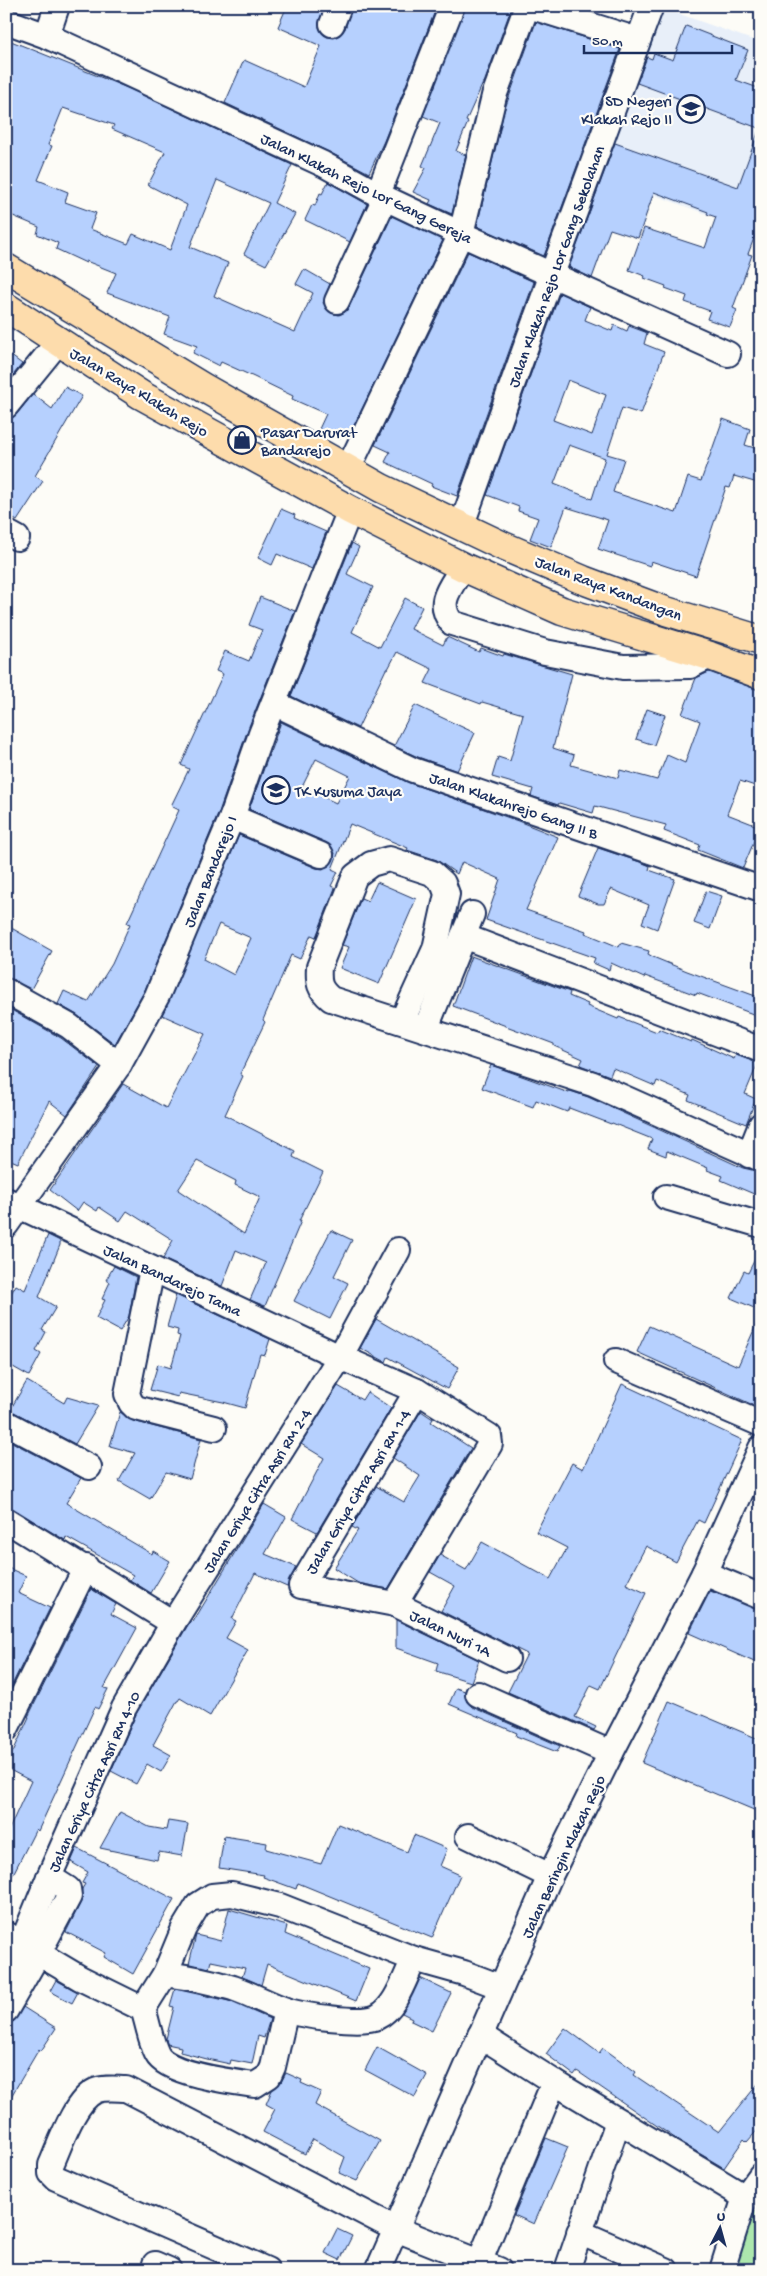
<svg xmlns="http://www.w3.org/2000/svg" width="767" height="2276" font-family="'Gochi Hand',sans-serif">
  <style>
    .built { fill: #e8eff9 }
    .green { fill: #ace7ad; stroke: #648b86 }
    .building { fill: #b6d0fe; stroke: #1b2f5e; fill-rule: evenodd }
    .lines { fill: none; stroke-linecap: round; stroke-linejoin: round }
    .minor-casing { stroke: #1b2f5e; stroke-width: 28 }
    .major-casing { stroke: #1b2f5e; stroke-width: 31 }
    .minor { stroke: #fdfcf7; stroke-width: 24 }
    .major { stroke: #fddcac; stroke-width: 28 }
    .labels { text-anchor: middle; stroke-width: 4.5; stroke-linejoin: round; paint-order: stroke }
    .poi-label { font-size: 16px; fill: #1b2f5e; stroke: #fdfcf7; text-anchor: start }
    .street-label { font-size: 16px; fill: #1b2f5e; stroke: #fdfcf7 }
  </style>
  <rect width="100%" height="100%" fill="#fdfcf7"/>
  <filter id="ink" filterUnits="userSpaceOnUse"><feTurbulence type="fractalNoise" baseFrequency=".02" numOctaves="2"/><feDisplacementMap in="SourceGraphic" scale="10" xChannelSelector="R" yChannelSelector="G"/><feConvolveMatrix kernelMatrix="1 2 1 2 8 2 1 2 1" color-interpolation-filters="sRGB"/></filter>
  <g filter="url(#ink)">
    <polygon class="built" points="660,7 761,43 761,234 597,174"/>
    <polygon class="green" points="752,2210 761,2214 761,2270 732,2270"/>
    <g class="building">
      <polygon points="287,6 324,6 319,27 322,33 327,37 334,38 340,35 345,29 352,6 437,6 384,141 369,173 329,152 225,103 244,60 304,87 321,46 278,27"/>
      <polygon points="465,6 512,6 484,83 483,83 466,121 468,122 456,151 466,155 452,214 429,204 431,200 413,192 426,168 422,166 440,123 423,116"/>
      <polygon points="536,22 620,49 544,256 477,226 504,111"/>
      <polygon points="686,26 748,50 736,80 761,89 761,129 637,83 647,57 652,59 654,53 673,60"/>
      <path d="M 6,39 L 130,89 L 292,165 L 274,203 L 295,214 L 266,265 L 244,254 L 269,203 L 217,180 L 190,247 L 228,263 L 214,296 L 295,332 L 313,293 L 296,284 L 304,269 L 330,284 L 323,303 L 331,313 L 339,315 L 345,312 L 349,307 L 392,216 L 443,240 L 350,434 L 344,431 L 340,439 L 319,429 L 326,414 L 292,399 L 293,396 L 254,377 L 221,362 L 219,366 L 193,353 L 197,346 L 164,334 L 170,317 L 107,293 L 116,273 L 86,261 L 86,263 L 56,249 L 58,243 L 37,234 L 39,227 L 6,213 ZM 63,108 L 114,125 L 112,129 L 165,152 L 148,185 L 187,205 L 170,250 L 133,234 L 128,244 L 90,229 L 96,213 L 65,202 L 68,192 L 38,180 L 52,146 L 48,145 Z"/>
      <polygon points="759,130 761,220 748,254 752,255 733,308 737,310 730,327 707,319 710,311 685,302 687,296 665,288 666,286 644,278 645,276 629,270 644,228 705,248 716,217 707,214 708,212 654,192 638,238 610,229 592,278 569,267 615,143 738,187"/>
      <polygon points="328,182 367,204 350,242 305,220 312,205 315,206 320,193 322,194"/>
      <polygon points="468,252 534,282 457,496 431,486 432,484 385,462 390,452 375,445"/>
      <path d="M 560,293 L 590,307 L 585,320 L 612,331 L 614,325 L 627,331 L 629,326 L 645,332 L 647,333 L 644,344 L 664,352 L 641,414 L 622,408 L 607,454 L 624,459 L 613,492 L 676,513 L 688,477 L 701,481 L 723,419 L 750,429 L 745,445 L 761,450 L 761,484 L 734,476 L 730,488 L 726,487 L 696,576 L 651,561 L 650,566 L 598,549 L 608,520 L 566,507 L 551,547 L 530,539 L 538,518 L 518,511 L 519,507 L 487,495 ZM 568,380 L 606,395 L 592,435 L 553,420 ZM 569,445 L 605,458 L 592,499 L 554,484 Z"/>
      <polygon points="6,352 22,364 6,384"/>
      <polygon points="65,387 82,396 35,476 43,481 17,521 6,514 6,419 16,415 33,394 52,409"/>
      <polygon points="281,509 295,515 294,518 326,532 312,569 277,554 272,565 258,558"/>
      <polygon points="352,543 359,547 347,574 373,587 352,632 380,647 405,598 422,607 411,629 443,645 447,637 479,652 481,648 503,656 504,654 517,658 572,674 553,748 574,755 571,765 618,778 620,770 657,780 667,755 685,763 700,721 682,714 696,678 709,672 761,691 761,788 740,781 727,814 760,827 743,868 698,850 700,845 664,831 666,825 595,806 593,813 559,803 558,805 531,796 533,789 492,777 498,757 510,761 523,714 482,702 481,704 425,683 432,669 397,652 388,669 386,669 358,728 291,696"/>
      <polygon points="260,597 295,611 248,729 219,812 145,990 115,1044 77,1015 58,1004 64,991 88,1002 112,964 130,924 127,923 179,810 171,806 189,769 181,765 223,674 216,671 225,651 249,661 262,630 249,625"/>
      <polygon points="415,705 475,733 457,771 418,757 394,746"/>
      <polygon points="647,709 665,715 654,745 636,739"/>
      <path d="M 281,722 L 407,782 L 518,821 L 558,837 L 526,910 L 586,931 L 585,933 L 619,947 L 621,943 L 649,951 L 648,954 L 653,957 L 687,971 L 761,998 L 761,1017 L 697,993 L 696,995 L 645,976 L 644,978 L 611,963 L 609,970 L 593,963 L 595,958 L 486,920 L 500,879 L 462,862 L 457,874 L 437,860 L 407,850 L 408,848 L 350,824 L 332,869 L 338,872 L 331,886 L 335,888 L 316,937 L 311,935 L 300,959 L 291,955 L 263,1020 L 265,1022 L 240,1074 L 243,1076 L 225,1115 L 295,1151 L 293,1157 L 323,1172 L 299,1221 L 301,1221 L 265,1306 L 250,1300 L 266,1263 L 236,1250 L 222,1286 L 163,1259 L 173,1240 L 127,1211 L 120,1221 L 99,1207 L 97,1211 L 83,1202 L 77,1211 L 50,1190 L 123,1084 L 166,1108 L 205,1034 L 162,1015 L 239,835 L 316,868 L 323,869 L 333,861 L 335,853 L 327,843 L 249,809 ZM 316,759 L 350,776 L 336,803 L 302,787 ZM 219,924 L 251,938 L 234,975 L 204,959 ZM 197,1161 L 236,1181 L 235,1185 L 260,1197 L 244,1234 L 178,1190 Z"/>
      <polygon points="598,848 643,863 650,866 649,870 675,879 657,929 642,923 649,905 611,889 604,904 598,904 578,896"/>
      <polygon points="377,882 416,899 379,984 340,968 349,947 342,945 361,898 368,901"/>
      <polygon points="706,891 722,896 710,929 694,923"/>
      <polygon points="6,925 52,951 31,989 6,977"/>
      <polygon points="471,956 570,992 569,996 588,1004 587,1006 618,1019 619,1017 657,1032 659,1029 691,1042 692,1040 734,1059 736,1055 758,1063 745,1094 756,1099 746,1124 688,1100 690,1095 657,1081 655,1086 613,1068 610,1076 580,1065 583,1059 554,1046 554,1044 453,1006"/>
      <polygon points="6,1007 61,1038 99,1067 67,1115 49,1101 18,1163 6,1158"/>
      <polygon points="491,1065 569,1093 570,1091 588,1097 743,1168 761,1172 761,1197 721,1180 723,1176 707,1170 708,1168 667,1151 666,1156 648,1149 652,1139 612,1123 611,1124 569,1108 567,1112 536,1100 533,1107 482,1088"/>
      <polygon points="331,1230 352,1240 334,1276 348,1283 330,1319 294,1301"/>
      <polygon points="48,1235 60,1241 60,1245 39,1297 56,1307 42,1330 46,1332 36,1351 41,1354 29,1376 6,1363 6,1302 16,1285 25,1290"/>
      <polygon points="761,1247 761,1311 731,1298 744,1271 748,1273"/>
      <polygon points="114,1266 136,1277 129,1316 120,1331 96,1318 105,1300 102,1299 110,1282 106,1280"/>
      <polygon points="176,1295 270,1339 265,1355 260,1354 245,1408 223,1402 179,1393 178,1397 150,1390 158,1364 171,1368 180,1336 177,1335 178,1330 167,1327"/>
      <polygon points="761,1314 761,1389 753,1405 637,1352 649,1326 738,1366"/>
      <polygon points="376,1319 459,1367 447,1389 388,1357 386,1362 360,1348"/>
      <polygon points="27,1381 64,1403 67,1397 98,1406 75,1444 10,1410"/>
      <polygon points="622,1384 742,1440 704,1523 698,1520 676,1562 646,1546 626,1584 646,1593 600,1689 591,1685 575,1717 596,1727 594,1730 508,1692 527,1654 441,1611 455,1586 430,1572 440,1555 466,1570 482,1542 550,1579 567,1548 536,1532 572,1463 583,1469"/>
      <polygon points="338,1386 362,1400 367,1392 391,1408 317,1532 292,1519 324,1458 301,1444"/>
      <polygon points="421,1411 433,1419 431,1422 471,1448 388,1589 358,1583 334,1568 358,1530 352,1527 376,1486 404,1502 420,1476 393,1458"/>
      <polygon points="120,1412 133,1421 201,1439 190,1479 166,1472 150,1499 119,1481 135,1453 110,1446"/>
      <polygon points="6,1439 81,1478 66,1503 152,1554 153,1551 170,1561 151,1593 130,1580 133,1575 66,1537 65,1540 6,1505"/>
      <polygon points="264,1504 286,1517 265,1554 296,1567 287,1587 255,1573 232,1619 236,1621 226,1638 248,1650 210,1716 180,1698 178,1701 177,1701 153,1745 171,1755 161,1772 147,1764 136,1784 111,1771 136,1714 185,1630 191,1620 193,1622"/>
      <polygon points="6,1567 26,1576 18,1593 50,1608 6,1697"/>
      <polygon points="91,1589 116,1604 111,1614 137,1628 104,1688 108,1689 98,1709 95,1707 38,1831 36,1829 6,1888 6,1836 31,1781 6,1768 6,1749 13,1752 29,1717 28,1717"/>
      <polygon points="710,1591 761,1610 761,1665 689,1633"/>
      <polygon points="396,1620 479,1660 471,1682 436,1671 438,1663 396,1648"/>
      <polygon points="456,1688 465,1691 467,1702 472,1707 560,1746 557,1752 516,1736 517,1733 449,1704"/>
      <polygon points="669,1701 761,1740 761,1813 642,1763"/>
      <polygon points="120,1812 149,1827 166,1830 168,1821 188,1824 182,1856 159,1852 157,1860 100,1848"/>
      <polygon points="338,1824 407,1852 414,1835 447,1849 440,1866 460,1875 432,1938 298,1883 296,1889 263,1877 264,1875 219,1868 224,1836 267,1843 266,1849 321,1864"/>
      <polygon points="77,1848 174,1899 133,1974 104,1957 106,1953 66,1932 81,1902 82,1889 85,1884 82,1883 88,1872 71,1862"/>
      <polygon points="229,1909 287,1926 285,1934 369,1969 356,2001 267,1964 261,1985 242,1977 245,1968 211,1961 209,1968 189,1964 196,1935 221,1941"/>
      <polygon points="420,1978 451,1993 432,2031 411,2021 412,2018 402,2013"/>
      <polygon points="56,1980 78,1992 72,2003 50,1991"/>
      <polygon points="175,1989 229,2001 270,2019 264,2038 258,2036 252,2064 231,2060 230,2064 207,2059 180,2052 181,2047 167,2044 166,2039 174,2007 170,2006"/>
      <polygon points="23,2007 56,2028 41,2051 39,2049 6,2105 6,2024 13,2022"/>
      <polygon points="565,2028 599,2053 603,2048 636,2072 634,2075 719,2132 761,2080 761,2126 747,2142 744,2139 724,2168 682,2143 577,2071 574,2075 546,2054"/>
      <polygon points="377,2047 427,2075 415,2097 365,2070"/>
      <polygon points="286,2073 302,2080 301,2083 321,2092 315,2105 380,2141 357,2181 339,2173 345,2157 313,2139 305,2154 263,2132 275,2109 266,2104 272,2090 281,2082"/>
      <polygon points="546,2138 568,2147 534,2224 514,2215"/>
      <polygon points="337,2229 352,2236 340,2260 325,2253"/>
    </g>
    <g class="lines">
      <defs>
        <g id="minor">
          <polyline points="529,6 638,40"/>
          <polyline points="6,21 47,36 323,164 385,198 461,234 728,354"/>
          <polyline points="332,24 339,6"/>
          <polyline points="47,36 57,6"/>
          <polyline points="378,194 452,6"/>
          <polyline points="337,301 385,198"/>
          <polyline points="6,406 58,342"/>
          <polyline points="348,469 461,234 494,96 527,6"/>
          <polyline points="461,527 552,274 651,6"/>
          <polyline points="6,532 17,538"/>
          <path d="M 463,567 C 451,587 435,602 452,623 L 545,652 L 623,667 L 690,666 L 710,656"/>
          <polyline points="274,703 413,770 761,889"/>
          <polyline points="232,817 321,855"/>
          <polyline points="463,936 761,1050"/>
          <polyline points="6,991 69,1026 119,1065"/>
          <path d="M 402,1021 L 435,949 L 447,894 L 443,883 L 432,873 L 389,859 L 371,864 L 355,876 L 319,967 C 318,983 319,989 331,999 L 593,1084 L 761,1159"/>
          <polyline points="426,1028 472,914"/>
          <polyline points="749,1155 761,1125"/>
          <polyline points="666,1197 761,1225"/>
          <polyline points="6,1200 340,1357 417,1391 489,1436 490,1444 395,1604"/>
          <polyline points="6,1225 119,1065 157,996 232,817 261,734 350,510"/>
          <polyline points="152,1269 127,1394 131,1403 136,1408 214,1428"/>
          <polyline points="616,1361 761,1424"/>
          <polyline points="417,1391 301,1586 395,1604 507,1659"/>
          <polyline points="6,1423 89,1467"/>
          <polyline points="6,1520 173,1623"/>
          <polyline points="704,1573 761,1597"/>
          <polyline points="478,1694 611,1753"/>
          <polyline points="6,1729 86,1567"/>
          <polyline points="468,1836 550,1876"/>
          <path d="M 6,1934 L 80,1978 L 143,2009 C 148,2023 150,2040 157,2054 C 167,2074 233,2082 255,2085 L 269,2076 L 273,2067 L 286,2010"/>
          <polyline points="6,1970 22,1943 49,1877 124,1708 173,1623 340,1357 398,1250"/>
          <path d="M 165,1974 C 188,1977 210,1981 233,1988 C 251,1994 268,2004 286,2010 C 303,2016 362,2024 377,2017 C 396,2008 405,1977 414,1959"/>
          <polyline points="143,2009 165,1974 184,1928 198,1905 212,1896 232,1894 280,1906 414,1959 464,1973 501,1987"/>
          <polyline points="6,2010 38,1954 69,1896 68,1889 49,1877"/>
          <polyline points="480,2035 554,2082 745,2197"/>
          <polyline points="579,2232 666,2270"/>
          <polyline points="155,2264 169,2270"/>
          <path d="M 267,2270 L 56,2178 L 51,2173 L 51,2165 C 60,2145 74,2101 95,2091 C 104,2087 117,2089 126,2089 L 396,2229 L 499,2270"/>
          <polyline points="378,2270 550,1876 611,1753 704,1573 761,1448"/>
          <polyline points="476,2270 554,2082"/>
          <polyline points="567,2270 618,2121"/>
          <polyline points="722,2270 745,2197 761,2175"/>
        </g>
        <g id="major">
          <polyline points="6,268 204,388 381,488 503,546 583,580 666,611 761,640"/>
          <polyline points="6,307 141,395 350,510 463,567 562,611 710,656 761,675"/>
        </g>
      </defs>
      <use href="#minor" class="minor-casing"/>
      <use href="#major" class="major-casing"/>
      <use href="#minor" class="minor"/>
      <use href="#major" class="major"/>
    </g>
  </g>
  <defs>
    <symbol id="school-ring" viewBox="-11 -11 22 22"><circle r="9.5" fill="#fdfcf7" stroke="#1b2f5e" stroke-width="1.5"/><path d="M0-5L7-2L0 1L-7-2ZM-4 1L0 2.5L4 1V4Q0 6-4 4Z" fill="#1b2f5e"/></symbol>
    <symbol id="shop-ring" viewBox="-11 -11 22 22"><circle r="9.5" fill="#fdfcf7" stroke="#1b2f5e" stroke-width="1.5"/><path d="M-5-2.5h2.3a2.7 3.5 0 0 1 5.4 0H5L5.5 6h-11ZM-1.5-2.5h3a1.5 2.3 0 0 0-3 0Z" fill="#1b2f5e"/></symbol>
  </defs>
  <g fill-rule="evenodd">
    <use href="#school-ring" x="675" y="93" width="32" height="32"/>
    <use href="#shop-ring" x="226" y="424" width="32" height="32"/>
    <use href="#school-ring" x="260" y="774" width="32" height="32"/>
  </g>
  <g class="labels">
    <g class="poi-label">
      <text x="672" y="106" text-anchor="end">SD Negeri<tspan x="672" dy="18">Klakah Rejo II</tspan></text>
      <text x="261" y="437">Pasar Darurat<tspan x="261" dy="18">Bandarejo</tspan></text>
      <text x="295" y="796">TK Kusuma Jaya</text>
    </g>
    <g class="street-label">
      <text transform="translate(367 187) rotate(26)" y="6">Jalan Klakah Rejo Lor Gang Gereja</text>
      <text transform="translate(555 266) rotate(-70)" y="6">Jalan Klakah Rejo Lor Gang Sekolahan</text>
      <text transform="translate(140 391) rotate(31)" y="6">Jalan Raya Klakah Rejo</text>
      <text transform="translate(609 587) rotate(21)" y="6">Jalan Raya Kandangan</text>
      <text transform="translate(514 804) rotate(19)" y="6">Jalan Klakahrejo Gang II B</text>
      <text transform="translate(209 871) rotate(-68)" y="6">Jalan Bandarejo I</text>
      <text transform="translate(173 1279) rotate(25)" y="6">Jalan Bandarejo Tama</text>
      <text transform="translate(256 1490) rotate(-58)" y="6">Jalan Griya Citra Asri RM 2-4</text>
      <text transform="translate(357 1491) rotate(-59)" y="6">Jalan Griya Citra Asri RM 1-4</text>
      <text transform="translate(451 1632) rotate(26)" y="6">Jalan Nuri 1A</text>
      <text transform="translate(93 1781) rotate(-65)" y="6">Jalan Griya Citra Asri RM 4-10</text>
      <text transform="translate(562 1856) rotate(-65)" y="6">Jalan Beringin Klakah Rejo</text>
    </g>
  </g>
  <rect width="767" height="2276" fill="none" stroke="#fdfcf7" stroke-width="25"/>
  <rect x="12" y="12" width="742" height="2251" fill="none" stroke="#1b2f5e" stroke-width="2" filter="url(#ink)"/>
  <g transform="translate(720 2228) rotate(6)" stroke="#fdfcf7" stroke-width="4" paint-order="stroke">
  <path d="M0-4L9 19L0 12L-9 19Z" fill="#1b2f5e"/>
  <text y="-8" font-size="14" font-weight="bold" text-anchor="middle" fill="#1b2f5e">U</text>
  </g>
  <path d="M584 45v8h148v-8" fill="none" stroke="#1b2f5e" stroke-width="2.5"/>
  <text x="592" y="45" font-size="15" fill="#1b2f5e" stroke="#fdfcf7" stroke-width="4" paint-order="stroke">50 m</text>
</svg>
